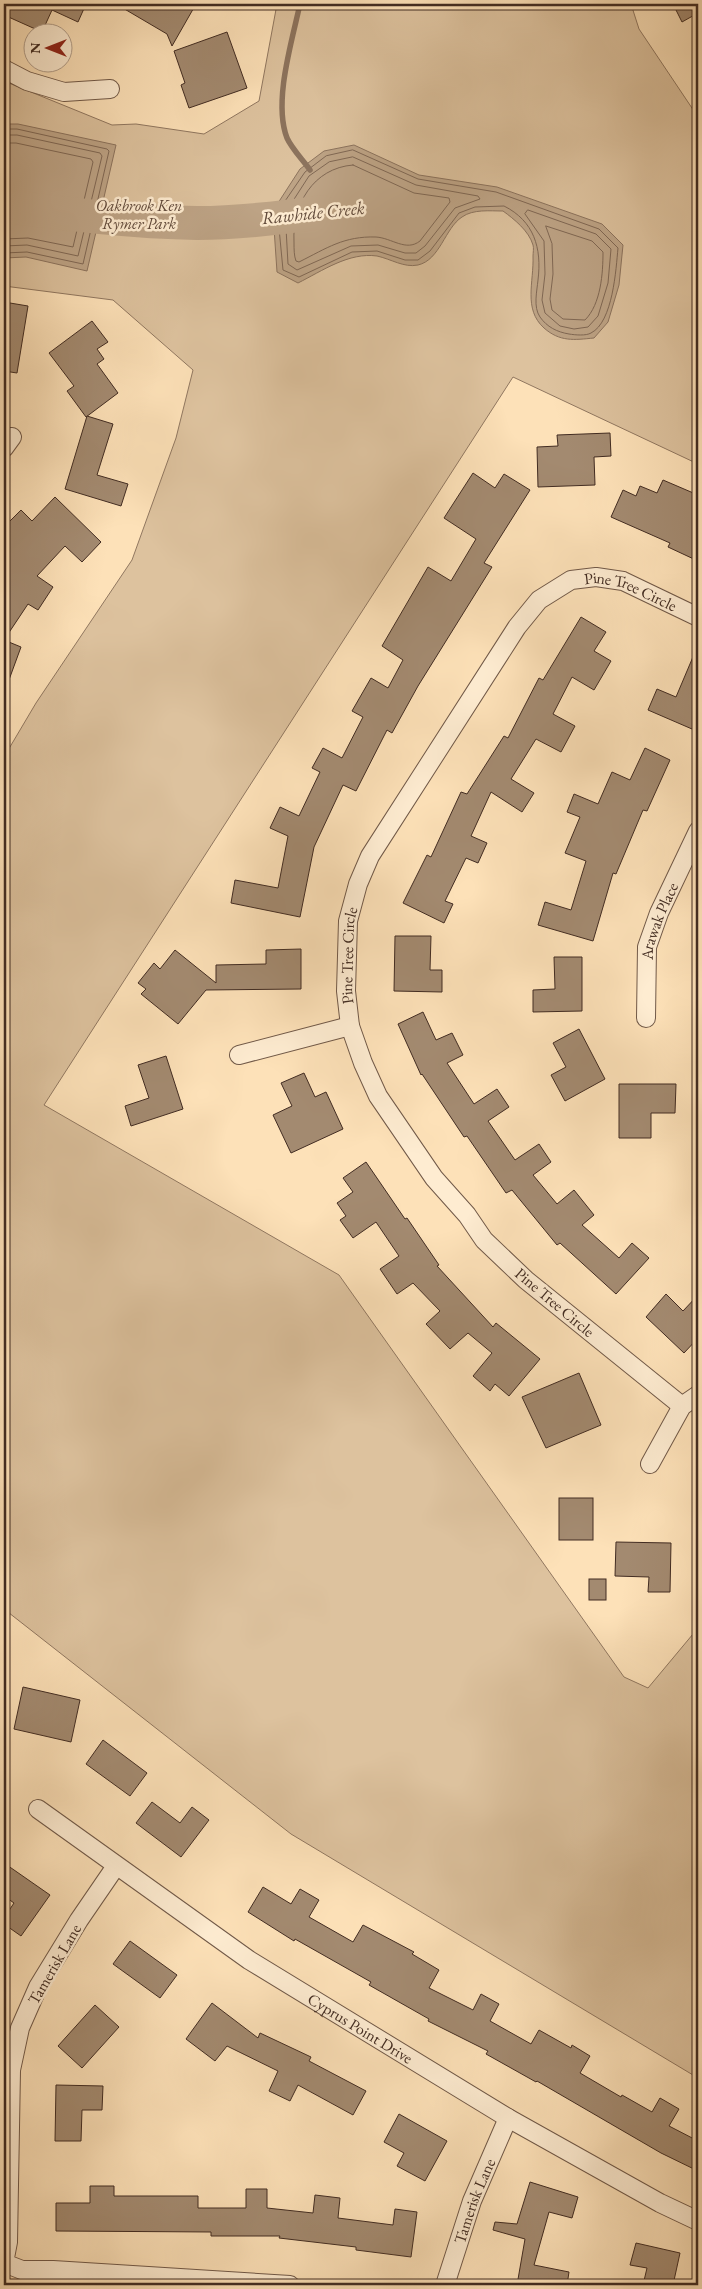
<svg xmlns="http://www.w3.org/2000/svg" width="702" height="2289" font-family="'EB Garamond',serif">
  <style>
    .green { fill: #ddc29e; stroke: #907760 }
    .water { fill: #bda385; stroke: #8c735d }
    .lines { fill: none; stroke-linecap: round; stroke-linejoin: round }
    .shore { stroke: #806854; stroke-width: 1 }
    .stream { stroke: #8c735d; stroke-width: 5.5 }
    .river { stroke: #bda385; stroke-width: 34 }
    .building { fill: #a38a70; stroke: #422c22 }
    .minor-casing { stroke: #715948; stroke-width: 20 }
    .minor { stroke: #feecd1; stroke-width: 18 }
    .labels { text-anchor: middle; stroke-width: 5; stroke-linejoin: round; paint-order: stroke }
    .park-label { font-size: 16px; font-style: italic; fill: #614a3b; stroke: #feecd1 }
    .street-label { font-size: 16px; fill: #422c22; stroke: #feecd1 }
    .water-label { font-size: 18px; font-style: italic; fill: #614a3b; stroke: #feecd1 }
  </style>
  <rect width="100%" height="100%" fill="#fde1b8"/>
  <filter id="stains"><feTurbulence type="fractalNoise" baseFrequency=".004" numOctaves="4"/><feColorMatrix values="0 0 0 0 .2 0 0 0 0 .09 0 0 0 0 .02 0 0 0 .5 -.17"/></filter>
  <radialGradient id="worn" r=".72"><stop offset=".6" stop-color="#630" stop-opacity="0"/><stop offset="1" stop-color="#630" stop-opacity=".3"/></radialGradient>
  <polygon class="green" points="277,4 631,4 639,29 698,117 698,464 513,377 44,1105 339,1275 624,1677 648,1688 698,1628 698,2078 291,1834 4,1609 4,757 36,703 132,560 176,438 193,370 113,300 4,286 4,81 112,125 136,124 204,134 259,101"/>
  <g class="water">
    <polygon points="4,124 18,124 116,145 87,271 26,257 4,258"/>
    <path d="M 354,145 L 419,175 L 497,187 L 602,224 L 623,245 L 619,285 L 608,322 L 594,338 C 574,340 560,342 544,328 C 523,309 534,282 533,256 C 533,253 534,248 533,245 C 529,231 514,219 503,211 C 490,211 473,209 462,217 C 445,228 440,260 418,265 C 404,268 391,259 377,256 C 349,252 322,271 298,283 L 277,272 L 274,228 L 278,203 L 300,169 L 324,151 Z"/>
  </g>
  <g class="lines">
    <g class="shore">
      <polyline points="4,129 17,129 107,149 109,151 83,264 27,252 4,253"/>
      <polyline points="4,135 17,135 100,153 102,156 78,256 27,245 4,246"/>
      <polyline points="4,143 16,143 91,159 93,162 73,247 28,238 4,239"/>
      <path d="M 353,150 L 418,179 L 496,192 L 599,229 L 618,248 C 616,269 613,322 591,333 C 586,336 575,335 569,334 C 557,332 547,327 540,317 C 533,307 537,291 538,280 C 542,248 534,221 504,206 L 475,207 L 459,213 L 430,251 L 418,260 L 405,260 L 377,251 L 352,252 L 299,277 L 283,270 L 279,228 L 283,204 L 305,172 L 326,156 Z"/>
      <polygon points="353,157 416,185 478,196 480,199 455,208 425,246 416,253 405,253 378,245 351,246 297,270 288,264 286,228 289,207 309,176 329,162"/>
      <path d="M 353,165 L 414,193 L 449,198 L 450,202 L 420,241 C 406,252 392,238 376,237 C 344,236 327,248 299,262 L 296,261 C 294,256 294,249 294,242 C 292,205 313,168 353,165 Z"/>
      <polygon points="528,210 596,234 611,249 608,283 598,316 588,327 574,329 560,326 545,313 542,300 545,274 544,241 525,214"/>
      <path d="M 546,226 L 592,241 L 603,252 C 603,273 601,304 585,320 L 563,319 L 552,310 L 550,299 L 553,274 L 552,244 Z"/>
    </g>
    <path class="stream" d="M 300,4 C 292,41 273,102 287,138 C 292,149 303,160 310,170"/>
    <path class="river" d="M 4,206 C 68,214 132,222 197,223 C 239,223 281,218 322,212"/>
  </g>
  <g class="building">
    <polygon points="4,4 86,4 78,22 52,10 42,32 4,15"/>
    <polygon points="116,4 196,4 172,46 167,34"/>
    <polygon points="673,4 698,4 698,13 682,22"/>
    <polygon points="227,32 247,88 189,108 181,85 185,83 174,51"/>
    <polygon points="4,302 28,306 17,373 4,371"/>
    <polygon points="92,321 108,342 97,349 104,359 97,364 118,393 86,417 67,391 74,386 49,353"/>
    <polygon points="87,416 113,424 97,475 128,484 121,506 65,489"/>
    <polygon points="610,433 611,456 594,457 595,485 538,487 537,447 558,446 557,435"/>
    <polygon points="473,473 495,488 504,474 530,490 484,563 492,567 418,686 392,733 387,730 356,791 343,785 314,847 300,917 231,903 235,880 278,888 288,836 270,828 280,807 299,816 320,772 312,768 323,748 342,758 363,717 352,711 371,678 388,688 403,660 382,646 428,567 451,581 476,539 444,518"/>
    <polygon points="663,480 698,495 698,561 668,547 670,543 611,517 623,490 636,496 640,486 657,493"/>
    <polygon points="55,497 101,542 82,562 65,546 37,576 53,587 38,610 28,604 4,640 4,527 21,510 32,521"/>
    <polygon points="581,617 606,632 594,651 611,661 594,690 572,677 553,714 575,726 561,752 536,739 511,779 534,793 522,812 491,792 471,836 487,843 478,863 466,858 445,901 453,904 444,923 403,903 427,855 431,857 461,792 467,794 504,736 508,738 539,678 543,680"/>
    <polygon points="4,640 21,647 6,688 4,688"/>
    <polygon points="698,645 698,714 692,729 648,710 657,689 676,697"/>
    <polygon points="645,748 670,760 647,811 643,810 616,874 613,873 593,941 538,925 545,902 571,910 586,861 565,853 580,817 567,812 574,794 598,804 612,772 630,780"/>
    <polygon points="395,936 431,936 430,970 442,970 442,992 394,991"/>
    <polygon points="301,949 301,989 206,990 178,1024 141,994 146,989 138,983 154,963 160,969 175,950 216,983 216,965 266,964 266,950"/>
    <polygon points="554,957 582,957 582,1011 533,1012 533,990 555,989"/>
    <polygon points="423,1012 436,1040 452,1033 463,1055 447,1063 474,1104 497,1089 509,1107 488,1121 515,1160 539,1144 551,1162 533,1175 557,1204 574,1190 594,1215 582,1225 619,1258 632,1243 649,1258 616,1294 560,1243 557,1245 512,1190 506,1193 467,1136 464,1137 422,1074 421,1075 398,1024"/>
    <polygon points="579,1029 605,1079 565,1101 551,1075 566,1067 553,1043"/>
    <polygon points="166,1056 183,1109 131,1126 125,1106 149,1098 138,1065"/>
    <polygon points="304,1073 315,1097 326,1092 343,1129 291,1153 273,1115 292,1106 281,1083"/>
    <polygon points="619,1084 676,1084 675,1113 651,1113 651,1138 619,1138"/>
    <polygon points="366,1162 405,1219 407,1218 439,1265 437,1266 493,1327 496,1323 540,1359 509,1396 495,1384 490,1391 473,1376 492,1353 468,1333 450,1349 426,1324 440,1311 413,1283 397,1294 380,1269 399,1256 376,1222 353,1238 340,1220 346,1216 337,1203 353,1192 343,1178"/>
    <polygon points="666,1294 683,1311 698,1295 698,1338 684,1353 646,1317"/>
    <polygon points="579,1373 601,1425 546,1448 522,1397"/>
    <rect x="559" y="1498" width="34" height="42"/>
    <polygon points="616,1542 671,1543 670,1592 648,1592 649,1577 615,1576"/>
    <rect x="589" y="1579" width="17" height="21"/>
    <polygon points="23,1687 80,1700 71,1742 14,1729"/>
    <polygon points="103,1740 147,1773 130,1796 86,1764"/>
    <polygon points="152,1802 180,1823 192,1807 209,1820 181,1857 136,1823"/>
    <polygon points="4,1863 50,1895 21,1936 4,1924 4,1918 14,1903 4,1896"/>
    <polygon points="263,1887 291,1904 300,1889 319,1900 309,1917 353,1942 363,1925 414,1952 412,1954 439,1970 429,1988 473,2010 481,1994 499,2004 490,2021 531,2044 539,2030 571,2048 572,2045 590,2056 580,2073 621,2097 622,2095 652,2112 660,2098 679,2109 669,2126 698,2141 698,2171 661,2153 537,2081 536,2082 486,2054 488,2051 428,2021 429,2019 369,1985 371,1982 295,1939 294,1941 248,1912"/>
    <polygon points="130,1941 177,1975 160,1998 113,1964"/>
    <polygon points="212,2003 258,2038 260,2033 311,2057 309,2061 366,2091 353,2115 298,2085 290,2101 269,2091 278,2071 227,2046 215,2061 186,2039"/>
    <polygon points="95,2005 119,2027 82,2068 58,2046"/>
    <polygon points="56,2085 103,2086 102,2110 82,2110 81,2141 55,2141"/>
    <polygon points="399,2114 447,2141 425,2181 397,2166 404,2153 384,2142"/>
    <polygon points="530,2182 578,2197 572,2218 549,2212 534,2265 569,2272 567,2285 517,2285 525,2239 493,2230 495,2222 517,2224"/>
    <polygon points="90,2186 114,2186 114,2196 198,2196 198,2208 246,2208 246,2189 267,2189 267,2208 313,2213 315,2195 340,2198 338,2218 393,2225 395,2209 417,2212 411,2257 356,2250 356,2247 279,2238 280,2236 211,2236 211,2232 56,2231 56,2203 90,2203"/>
    <polygon points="636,2243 680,2253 673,2285 643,2285 647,2268 630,2265"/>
  </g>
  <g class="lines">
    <defs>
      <g id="minor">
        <polyline points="4,69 27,81 64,92 110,89"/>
        <polyline points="4,448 12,437"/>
        <path id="s1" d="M 646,1018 L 647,947 L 659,913 L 698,831"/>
        <polyline points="239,1055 350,1026"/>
        <path id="s2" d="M 682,1406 L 526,1280 L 484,1240 L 467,1215 L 434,1178 L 378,1096 L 363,1063 L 350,1026 L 346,991 L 348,921 L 358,884 L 370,856 L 517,627 L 539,600 L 571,580 L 596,577 L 623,581 L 698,617"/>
        <polyline points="650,1464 682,1406 698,1395"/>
        <path id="s3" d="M 38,1809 L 249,1960 L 508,2118 L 660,2203 L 698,2221"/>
        <polyline points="116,1866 79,1920 38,1987 20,2028 11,2070 8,2242 4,2263 22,2270 53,2270 290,2285"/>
        <path id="s4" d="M 445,2285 L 472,2201 L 508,2118"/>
      </g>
    </defs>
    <use href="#minor" class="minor-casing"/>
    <use href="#minor" class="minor"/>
  </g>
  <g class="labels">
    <g class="park-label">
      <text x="139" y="211">Oakbrook Ken<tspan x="139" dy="18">Rymer Park</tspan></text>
    </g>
    <g class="street-label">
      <text dy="6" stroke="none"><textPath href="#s2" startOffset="1094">Pine Tree Circle</textPath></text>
      <text dy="6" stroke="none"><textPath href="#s1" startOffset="99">Arawak Place</textPath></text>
      <text dy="6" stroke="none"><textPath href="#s2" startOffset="584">Pine Tree Circle</textPath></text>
      <text transform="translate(555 1302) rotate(40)" y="6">Pine Tree Circle</text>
      <text transform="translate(54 1964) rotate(-60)" y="6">Tamerisk Lane</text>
      <text dy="6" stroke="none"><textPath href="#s3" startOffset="390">Cyprus Point Drive</textPath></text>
      <text dy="6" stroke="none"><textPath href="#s4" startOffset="89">Tamerisk Lane</textPath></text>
    </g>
    <g class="water-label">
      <text transform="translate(313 213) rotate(-6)" y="6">Rawhide Creek</text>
    </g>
  </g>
  <rect width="702" height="2289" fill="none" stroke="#fde1b8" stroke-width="20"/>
  <rect x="5" y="5" width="692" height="2279" fill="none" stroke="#422c22" stroke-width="2.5"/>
  <rect x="10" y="10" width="682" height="2269" fill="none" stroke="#422c22"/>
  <g transform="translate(48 48) rotate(270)"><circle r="24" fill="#feecd1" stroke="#b39f8b"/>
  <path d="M0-4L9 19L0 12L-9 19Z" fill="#8f2418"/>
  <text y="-8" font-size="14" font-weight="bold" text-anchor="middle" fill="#422c22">N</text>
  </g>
  <rect width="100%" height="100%" filter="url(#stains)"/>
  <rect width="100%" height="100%" fill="url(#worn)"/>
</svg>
